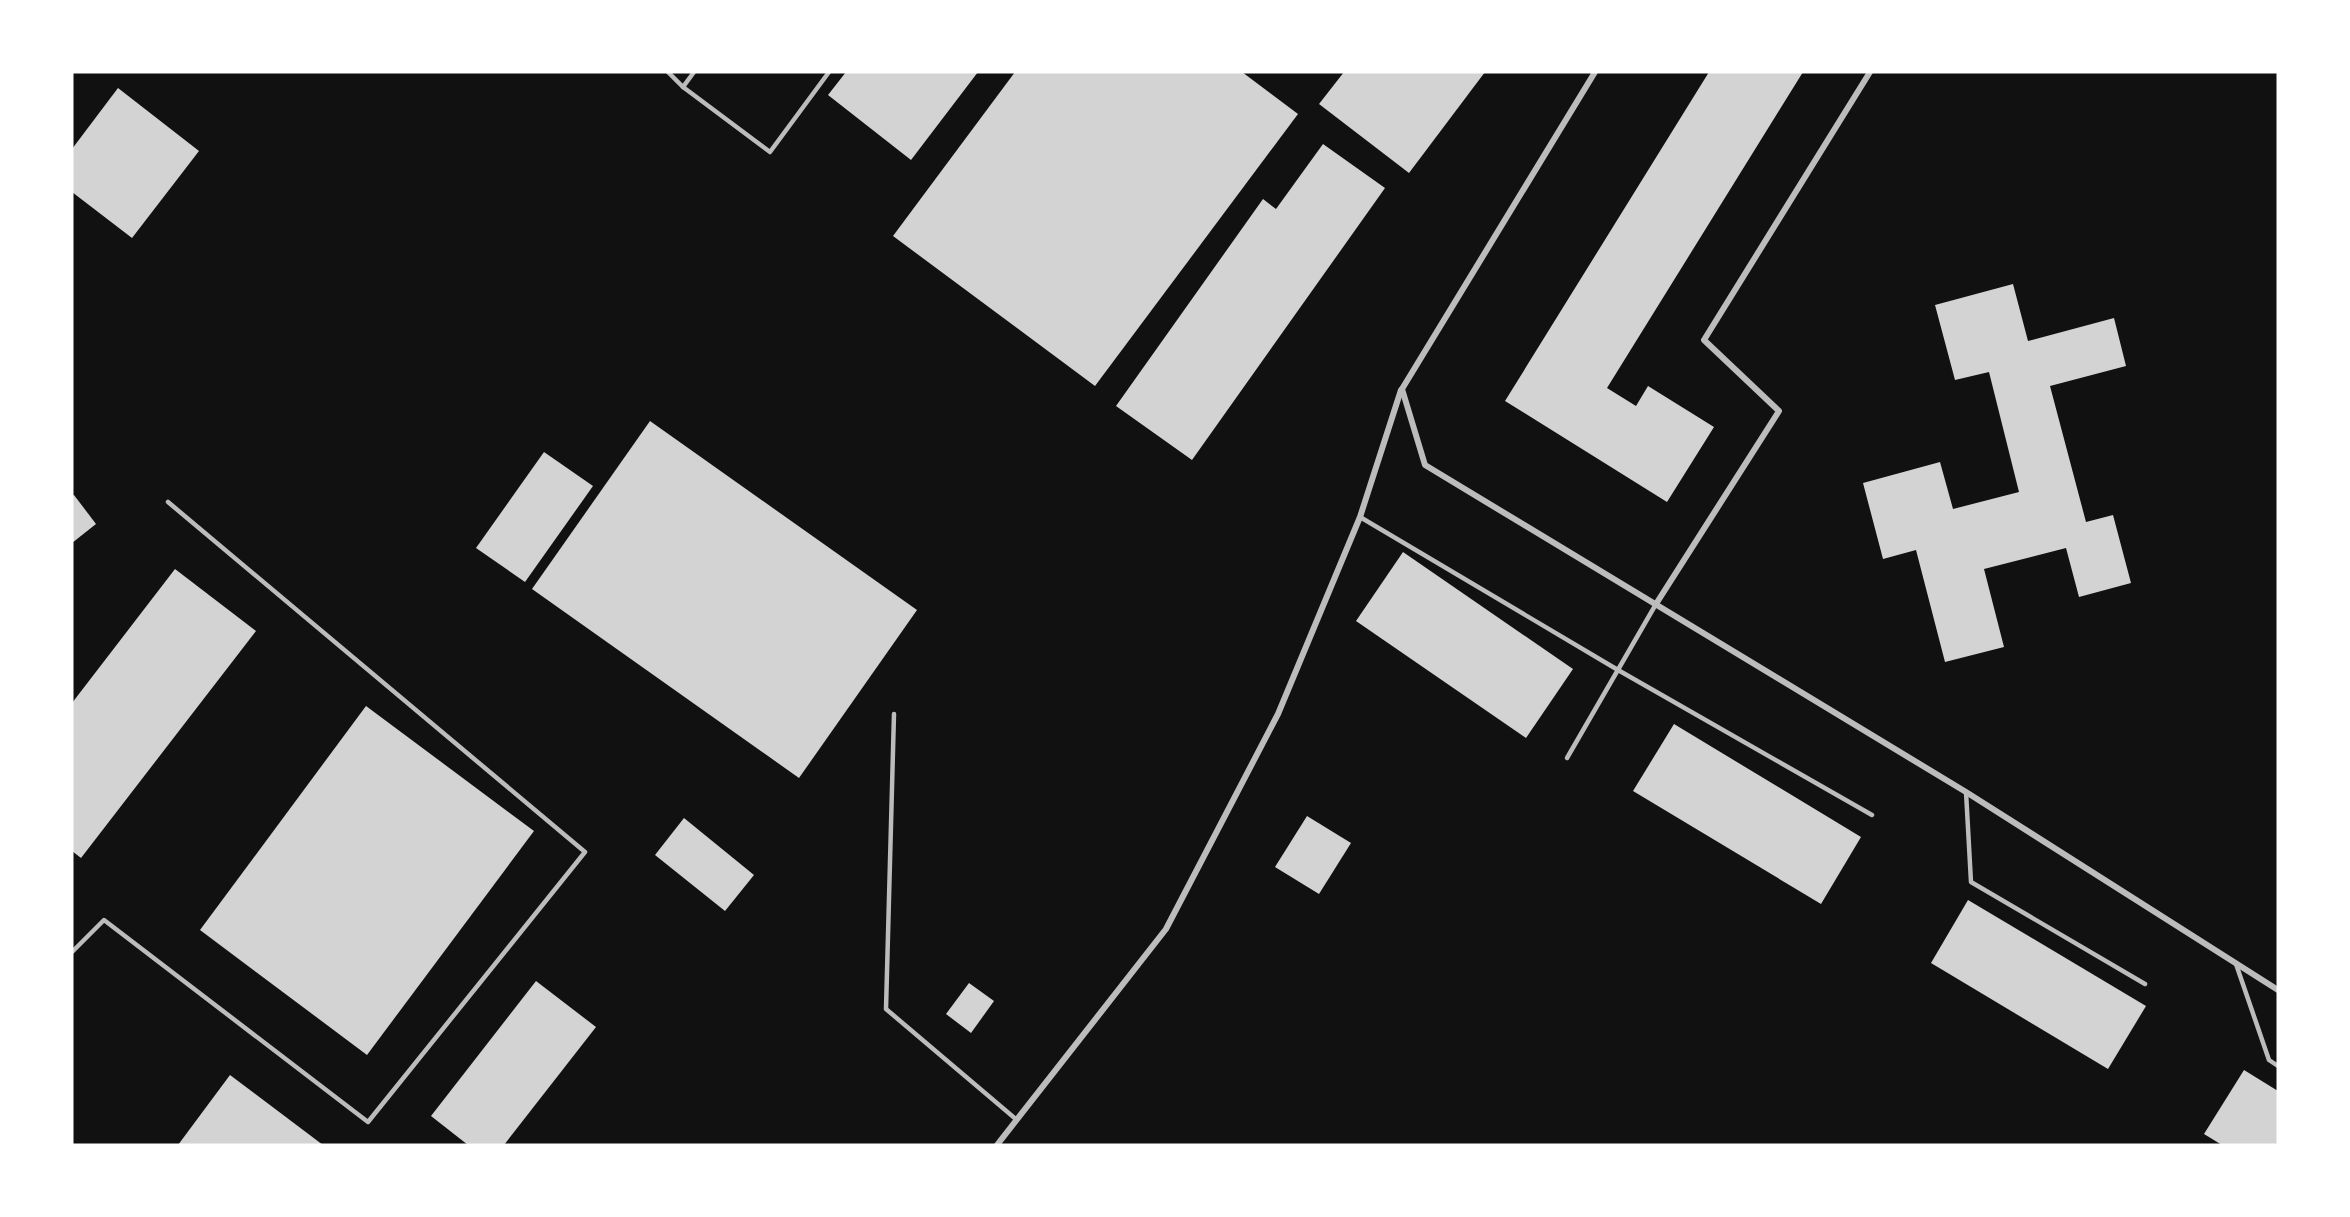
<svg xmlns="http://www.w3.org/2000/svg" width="2350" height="1217" font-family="Mulish,sans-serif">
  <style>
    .building { fill: #d3d3d3 }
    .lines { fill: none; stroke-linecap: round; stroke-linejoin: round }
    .service { stroke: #bcbcbc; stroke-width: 4.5 }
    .minor { stroke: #bcbcbc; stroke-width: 6 }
  </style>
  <rect width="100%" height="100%" fill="#111"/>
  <g class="building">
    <polygon points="846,72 978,72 911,160 828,95"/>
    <polygon points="1015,72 1242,72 1298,114 1095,386 893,236"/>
    <polygon points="1344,72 1485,72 1409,173 1319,104"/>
    <polygon points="1709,72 1803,72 1607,388 1636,406 1648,386 1714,427 1667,502 1505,401"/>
    <polygon points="118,88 199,151 132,238 72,192 72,149"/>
    <polygon points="1323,144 1385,188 1192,460 1116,406 1263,199 1276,209"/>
    <polygon points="2013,284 2028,341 2114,318 2126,366 2050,386 2086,522 2113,515 2131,583 2079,597 2066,548 1984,569 2004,647 1945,662 1916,550 1883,559 1863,483 1940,462 1953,509 2019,492 1989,372 1955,380 1935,305"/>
    <polygon points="650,421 917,610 799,778 532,589"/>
    <polygon points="544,452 593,486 525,582 476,548"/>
    <polygon points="74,495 96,524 72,543 72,496"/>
    <polygon points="1403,552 1573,669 1526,738 1356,621"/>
    <polygon points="175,569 256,631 81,858 72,851 72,703"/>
    <polygon points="366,706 534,831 367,1055 200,930"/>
    <polygon points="1674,724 1861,837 1821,904 1633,791"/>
    <polygon points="1307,816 1351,843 1319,894 1275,867"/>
    <polygon points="684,818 754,875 725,911 655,855"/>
    <polygon points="1968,900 2146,1006 2108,1069 1931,963"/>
    <polygon points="536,981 596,1027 504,1145 468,1145 431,1116"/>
    <polygon points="969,983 994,1001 971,1033 946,1014"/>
    <polygon points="2244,1070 2278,1091 2278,1145 2222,1145 2204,1134"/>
    <polygon points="230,1075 323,1145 178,1145"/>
  </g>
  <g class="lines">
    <g class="service">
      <polyline points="668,72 683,87 770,152 829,72"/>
      <polyline points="683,87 694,72"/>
      <polyline points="1360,517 1618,670 1872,815"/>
      <polyline points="894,714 886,1009 1017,1120"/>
      <polyline points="1567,758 1656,604"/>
      <polyline points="1966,792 1971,882 2145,984"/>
      <polyline points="72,952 104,920 368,1122 585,852 168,502"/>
      <polyline points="2236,964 2269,1060 2278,1066"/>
    </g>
    <g class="minor">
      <polyline points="1595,72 1402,389 1425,465 1966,792 2278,990"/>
      <polyline points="1656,604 1779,411 1704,340 1870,72"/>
      <polyline points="997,1145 1166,929 1278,714 1360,517 1401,390"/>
    </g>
  </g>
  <rect width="2350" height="1217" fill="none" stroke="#ffffff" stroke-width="147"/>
</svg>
